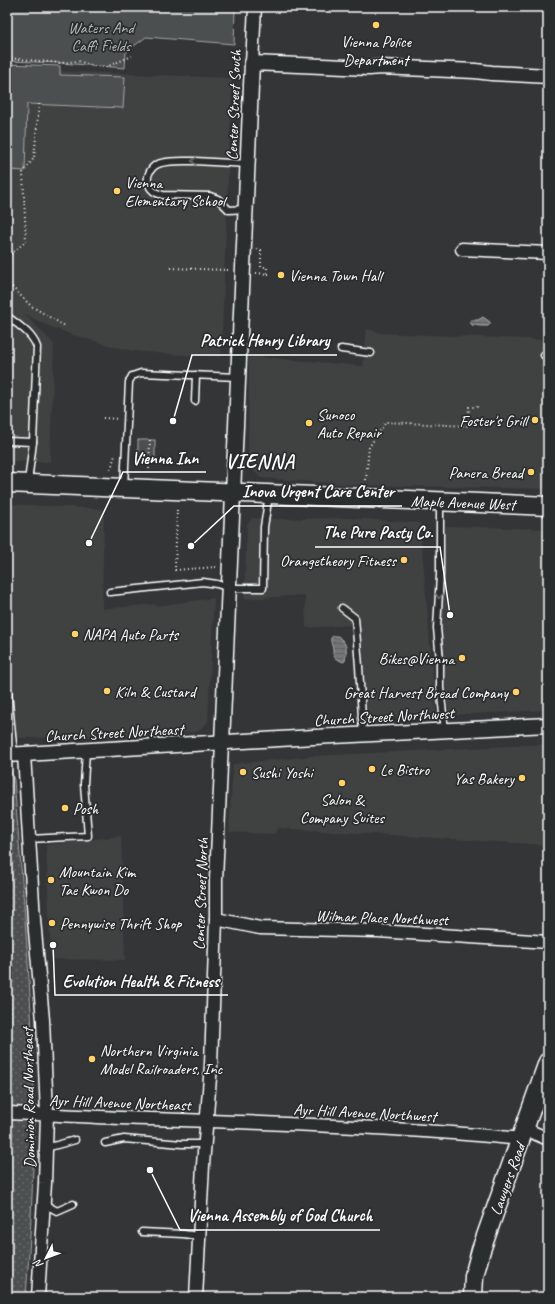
<svg xmlns="http://www.w3.org/2000/svg" width="555" height="1304" font-family="Caveat,sans-serif">
  <style>
    .built { fill: #404243 }
    .grass { fill: url(#grass-dots); stroke: #a6a7a8 }
    .park { fill: #4c4f50; stroke: #a6a7a8 }
    .water { fill: url(#water-rules); stroke: #abacad }
    .lines { fill: none; stroke-linecap: round; stroke-linejoin: round }
    .service-casing { stroke: #fff; stroke-width: 9 }
    .minor-casing { stroke: #fff; stroke-width: 15 }
    .tertiary-casing { stroke: #fff; stroke-width: 17 }
    .primary-casing { stroke: #fff; stroke-width: 21 }
    .path { stroke: #fff; stroke-width: 2; stroke-dasharray: 1 3; stroke-linecap: butt }
    .service { stroke: #2a2d2e; stroke-width: 6 }
    .minor { stroke: #2a2d2e; stroke-width: 12 }
    .tertiary { stroke: #2a2d2e; stroke-width: 14 }
    .primary { stroke: #2a2d2e; stroke-width: 18 }
    .oneway { stroke: #6a6c6d }
    .poi-dot { fill: #ffd166; stroke: #2a2d2e; stroke-width: 1.5 }
    .labels { text-anchor: middle; stroke-width: 3.5; stroke-linejoin: round; paint-order: stroke }
    .park-label { font-size: 16px; fill: #b7b9b9; stroke: #2a2d2e }
    .poi-label { font-size: 16px; fill: #fff; stroke: #2a2d2e; text-anchor: start }
    .street-label { font-size: 16px; fill: #fff; stroke: #2a2d2e }
    .district-label { font-size: 20px; font-weight: bold; letter-spacing: 1px; fill: #fff; stroke: #2a2d2e }
    .leader { fill: none; stroke: #fff; stroke-width: 1.5 }
    .callout-dot { fill: #fff; stroke: #2a2d2e; stroke-width: 1.5 }
    .callout-label { font-size: 17px; text-anchor: middle; font-weight: bold; fill: #fff; stroke: #2a2d2e; stroke-width: 3.5; stroke-linejoin: round; paint-order: stroke }
  </style>
  <defs>
    <pattern id="grass-dots" width="8" height="8" patternUnits="userSpaceOnUse"><rect width="8" height="8" fill="#4c4f50"/><path d="M2 2h.1M6 6h.1" fill="none" stroke="#67696a" stroke-width="1.8" stroke-linecap="round"/></pattern>
    <pattern id="water-rules" width="6" height="5" patternUnits="userSpaceOnUse"><rect width="6" height="5" fill="#737576"/><path d="M0 2.5h6" fill="none" stroke="#606061"/></pattern>
  </defs>
  <rect width="100%" height="100%" fill="#333536"/>
  <filter id="ink" filterUnits="userSpaceOnUse"><feTurbulence type="fractalNoise" baseFrequency=".025" numOctaves="2"/><feDisplacementMap in="SourceGraphic" scale="8" xChannelSelector="R" yChannelSelector="G"/><feConvolveMatrix kernelMatrix="1 2 1 2 8 2 1 2 1" color-interpolation-filters="sRGB"/></filter>
  <g filter="url(#ink)">
    <g class="built">
      <polygon points="7,69 232,78 221,357 168,354 134,351 111,346 70,334 44,324 23,313 54,344 50,462 7,461"/>
      <polygon points="367,329 381,333 548,340 548,489 354,485 261,478 248,466 249,356 363,366"/>
      <polygon points="7,504 104,509 102,609 155,604 156,606 214,598 208,722 197,732 116,737 18,738 7,684"/>
      <polygon points="252,518 276,519 350,518 420,523 436,715 368,719 359,615 353,625 306,628 305,595 244,599 247,525"/>
      <polygon points="446,526 548,529 548,710 449,715 440,637"/>
      <polygon points="548,744 548,845 278,828 274,834 229,832 233,764 314,756"/>
      <polygon points="121,836 125,960 51,959 46,845"/>
    </g>
    <path class="grass" d="M 7,760 L 14,780 C 20,857 27,935 31,1012 C 37,1107 33,1202 26,1297 L 7,1297 Z"/>
    <g class="park">
      <polygon points="7,7 235,7 234,44 146,37 126,52 125,68 61,63 7,61"/>
      <polygon points="7,64 60,66 60,75 125,77 123,108 27,104 25,171 11,170 9,212 7,212"/>
      <rect x="138" y="440" width="17" height="21"/>
    </g>
    <g class="water">
      <polygon points="483,317 490,322 490,324 488,326 481,326 472,325 470,322 471,320 478,320"/>
      <path d="M 333,636 L 338,636 C 348,645 347,648 345,661 L 343,662 L 335,658 L 333,654 C 334,646 330,644 331,638 Z"/>
    </g>
    <g class="lines">
      <defs>
        <g id="service">
          <path d="M 246,209 L 229,210 L 218,199 L 210,196 L 163,195 C 158,194 151,191 149,185 C 145,175 152,165 161,163 C 172,160 184,161 195,161 C 213,162 230,163 248,164"/>
          <path d="M 7,316 C 18,325 32,333 37,347 L 33,442 L 28,482"/>
          <polyline points="341,349 371,353"/>
          <polyline points="544,355 548,355"/>
          <polyline points="195,401 196,375"/>
          <polyline points="7,441 33,442"/>
          <polyline points="124,487 129,382 132,376 141,373 238,377"/>
          <polyline points="440,503 440,575 437,628 440,660 440,688 445,730"/>
          <polyline points="110,592 203,582 217,584 229,588 263,588 264,527 269,495"/>
          <polyline points="342,608 355,618 359,666 363,735"/>
          <polyline points="7,682 14,755"/>
          <polyline points="29,839 88,836 84,784 86,751"/>
          <polyline points="105,1143 124,1139 182,1144 205,1144"/>
          <polyline points="46,1148 75,1140"/>
          <polyline points="44,1204 57,1211 73,1204"/>
          <polyline points="142,1232 183,1234 199,1236"/>
        </g>
        <g id="minor">
          <polyline points="252,63 255,7"/>
          <polyline points="462,249 548,253"/>
          <polyline points="24,754 34,920 43,1020 47,1114 45,1183 38,1297"/>
          <polyline points="216,919 260,928 378,931 548,942"/>
          <path d="M 7,1113 C 54,1114 102,1118 149,1119 C 273,1123 398,1127 521,1139"/>
          <polyline points="525,1129 548,1139"/>
          <polyline points="196,1297 203,1165 211,1065 216,919 216,880 222,743"/>
        </g>
        <g id="tertiary">
          <polyline points="222,743 252,63 369,68 380,67 475,71 492,73 548,76"/>
          <polyline points="7,755 314,737 548,725"/>
        </g>
        <g id="primary">
          <polyline points="7,483 548,506"/>
          <polyline points="473,1297 474,1276 481,1250 548,1062"/>
        </g>
      </defs>
      <use href="#service" class="service-casing"/>
      <use href="#minor" class="minor-casing"/>
      <use href="#tertiary" class="tertiary-casing"/>
      <use href="#primary" class="primary-casing"/>
      <g class="path">
        <polyline points="7,58 61,63 78,61 94,66 106,67 132,56"/>
        <polyline points="39,104 34,158 23,173 26,241 10,255 8,283 31,306 65,326"/>
        <polyline points="257,249 261,250 261,267 267,267 267,274"/>
        <polyline points="171,268 229,270"/>
        <polyline points="256,273 269,274"/>
        <polyline points="103,418 118,419"/>
        <polyline points="111,469 115,455"/>
        <polyline points="149,469 150,438"/>
        <polyline points="366,480 369,447 386,422 468,426 469,407 479,407"/>
        <polyline points="177,510 175,570 216,567"/>
        <polyline points="7,895 10,981 11,1102"/>
        <polyline points="7,1229 11,1124"/>
      </g>
      <use href="#service" class="service"/>
      <use href="#minor" class="minor"/>
      <use href="#tertiary" class="tertiary"/>
      <use href="#primary" class="primary"/>
    </g>
    <defs><path id="oneway-chevron" d="M-2-3.5L2.5 0L-2 3.5" fill="none" stroke-width="1.6" stroke-linecap="round" stroke-linejoin="round"/></defs>
    <g class="oneway">
      <use href="#oneway-chevron" transform="translate(194 161) rotate(-178)"/>
      <use href="#oneway-chevron" transform="translate(439 596) rotate(94)"/>
    </g>
  </g>
  <g class="poi-dot">
    <circle cx="376" cy="25" r="4"/>
    <circle cx="117" cy="191" r="4"/>
    <circle cx="281" cy="275" r="4"/>
    <circle cx="535" cy="420" r="4"/>
    <circle cx="309" cy="423" r="4"/>
    <circle cx="531" cy="472" r="4"/>
    <circle cx="404" cy="560" r="4"/>
    <circle cx="75" cy="634" r="4"/>
    <circle cx="462" cy="658" r="4"/>
    <circle cx="107" cy="691" r="4"/>
    <circle cx="516" cy="692" r="4"/>
    <circle cx="372" cy="769" r="4"/>
    <circle cx="243" cy="772" r="4"/>
    <circle cx="522" cy="778" r="4"/>
    <circle cx="342" cy="783" r="4"/>
    <circle cx="65" cy="808" r="4"/>
    <circle cx="51" cy="880" r="4"/>
    <circle cx="52" cy="923" r="4"/>
    <circle cx="92" cy="1059" r="4"/>
  </g>
  <g class="labels">
    <g class="park-label">
      <text x="101" y="33">Waters And<tspan x="101" dy="18">Caffi Fields</tspan></text>
    </g>
    <g class="poi-label">
      <text x="376" y="47" text-anchor="middle">Vienna Police<tspan x="376" dy="18">Department</tspan></text>
      <text x="125" y="188">Vienna<tspan x="125" dy="18">Elementary School</tspan></text>
      <text x="289" y="281">Vienna Town Hall</text>
      <text x="317" y="420">Sunoco<tspan x="317" dy="18">Auto Repair</tspan></text>
      <text x="527" y="426" text-anchor="end">Foster's Grill</text>
      <text x="523" y="478" text-anchor="end">Panera Bread</text>
      <text x="396" y="566" text-anchor="end">Orangetheory Fitness</text>
      <text x="83" y="640">NAPA Auto Parts</text>
      <text x="454" y="664" text-anchor="end">Bikes@Vienna</text>
      <text x="115" y="697">Kiln &amp; Custard</text>
      <text x="508" y="698" text-anchor="end">Great Harvest Bread Company</text>
      <text x="380" y="775">Le Bistro</text>
      <text x="251" y="778">Sushi Yoshi</text>
      <text x="514" y="784" text-anchor="end">Yas Bakery</text>
      <text x="342" y="805" text-anchor="middle">Salon &amp;<tspan x="342" dy="18">Company Suites</tspan></text>
      <text x="73" y="814">Posh</text>
      <text x="59" y="877">Mountain Kim<tspan x="59" dy="18">Tae Kwon Do</tspan></text>
      <text x="60" y="929">Pennywise Thrift Shop</text>
      <text x="100" y="1056">Northern Virginia<tspan x="100" dy="18">Model Railroaders, Inc</tspan></text>
    </g>
    <g class="street-label">
      <text transform="translate(233 105) rotate(-88)" y="6">Center Street South</text>
      <text transform="translate(463 502) rotate(2)" y="6">Maple Avenue West</text>
      <text transform="translate(384 716) rotate(-3)" y="6">Church Street Northwest</text>
      <text transform="translate(114 732) rotate(-3)" y="6">Church Street Northeast</text>
      <text transform="translate(200 894) rotate(-88)" y="6">Center Street North</text>
      <text transform="translate(382 917) rotate(2)" y="6">Wilmar Place Northwest</text>
      <text transform="translate(28 1098) rotate(-91)" y="6">Dominion Road Northeast</text>
      <text transform="translate(120 1102) rotate(2)" y="6">Ayr Hill Avenue Northeast</text>
      <text transform="translate(365 1112) rotate(3)" y="6">Ayr Hill Avenue Northwest</text>
      <text transform="translate(507 1179) rotate(-70)" y="6">Lawyers Road</text>
    </g>
    <g class="district-label">
      <text x="260" y="468">VIENNA</text>
    </g>
  </g>
  <path class="leader" d="M173 421L192 355H337M89 543L123 472H206M191 546L234 506H402M450 615L440 547H315M53 945L55 995H228M150 1170L180 1230H380"/>
  <g class="callout-dot">
    <circle cx="173" cy="421" r="4"/>
    <circle cx="89" cy="543" r="4"/>
    <circle cx="191" cy="546" r="4"/>
    <circle cx="450" cy="615" r="4"/>
    <circle cx="53" cy="945" r="4"/>
    <circle cx="150" cy="1170" r="4"/>
  </g>
  <g class="callout-label">
    <text x="265" y="346">Patrick Henry Library</text>
    <text x="165" y="464">Vienna Inn</text>
    <text x="318" y="497">Inova Urgent Care Center</text>
    <text x="378" y="538">The Pure Pasty Co.</text>
    <text x="141" y="987">Evolution Health &amp; Fitness</text>
    <text x="280" y="1221">Vienna Assembly of God Church</text>
  </g>
  <rect width="555" height="1304" fill="none" stroke="#2a2d2e" stroke-width="24"/>
  <rect x="12" y="12" width="531" height="1280" fill="none" stroke="#fff" stroke-width="1.5" filter="url(#ink)"/>
  <g transform="translate(46 1258) rotate(228)" stroke="#2a2d2e" stroke-width="3" paint-order="stroke">
  <path d="M0-3L7 15L0 10L-7 15Z" fill="#ffffff"/>
  <text y="-6" font-size="11" font-weight="bold" text-anchor="middle" fill="#ffffff">N</text>
  </g>
</svg>
